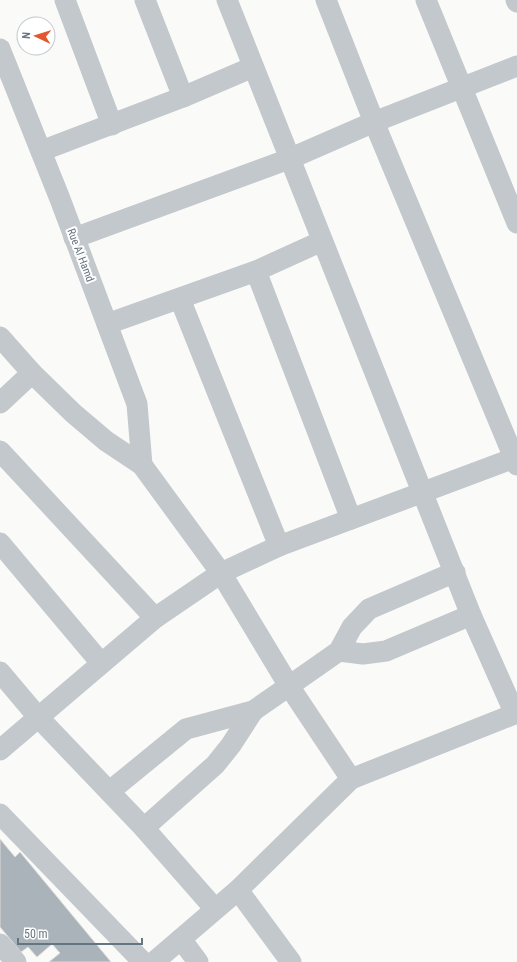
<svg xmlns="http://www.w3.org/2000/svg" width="517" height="962" font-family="'Roboto Condensed',sans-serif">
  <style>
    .building { fill: #aab3b9; stroke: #dcdcda }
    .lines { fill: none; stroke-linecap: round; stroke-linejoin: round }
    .minor { stroke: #c3c8cc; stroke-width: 21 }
    .labels { text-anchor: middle; stroke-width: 4; stroke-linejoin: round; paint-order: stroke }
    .street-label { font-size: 11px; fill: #657683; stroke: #fff }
  </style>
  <rect width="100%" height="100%" fill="#fafaf8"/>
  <polygon class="building" points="0,839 15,857 20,852 111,962 49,962 60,953 52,944 37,957 28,947 21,952 0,927"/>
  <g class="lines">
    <g class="minor">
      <polyline points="65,0 112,125"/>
      <polyline points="145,0 183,97"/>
      <polyline points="227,0 471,615 515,714"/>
      <polyline points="326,0 374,122 517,465"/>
      <polyline points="426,0 517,223"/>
      <polyline points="516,0 517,2"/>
      <polyline points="0,49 60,199 137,404 142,465"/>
      <polyline points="41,151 183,97 253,67"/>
      <polyline points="74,238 289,159 374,122 517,66"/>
      <polyline points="256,271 351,519"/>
      <polyline points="180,299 279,546"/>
      <polyline points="107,324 256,271 322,241"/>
      <polyline points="0,337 32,373 73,413 106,441 142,465 221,573 289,686 351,779"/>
      <polyline points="0,403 32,373"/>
      <polyline points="0,451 155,618"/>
      <polyline points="0,543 101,663"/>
      <polyline points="339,651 363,654 386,651 471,615"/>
      <polyline points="0,672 38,717 144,828 215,909"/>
      <polyline points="0,750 155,618 221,573 279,546 517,457"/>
      <polyline points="110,791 186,729 253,711 289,686 339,651 352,627 369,609 455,572"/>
      <polyline points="0,814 143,962"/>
      <polyline points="144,828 215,765 231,745 253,711"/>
      <polyline points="238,890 291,962"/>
      <polyline points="181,939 198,962"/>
      <polyline points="0,944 16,962"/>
      <polyline points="154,962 238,890 351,779 517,713"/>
    </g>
  </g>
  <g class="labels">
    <g class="street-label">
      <text transform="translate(81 255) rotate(69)" y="4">Rue Al Hamd</text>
    </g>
  </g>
  <g transform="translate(36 36) rotate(274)"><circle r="19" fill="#ffffff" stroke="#c1c8cd"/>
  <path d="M0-3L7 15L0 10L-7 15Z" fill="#e4572e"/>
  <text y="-6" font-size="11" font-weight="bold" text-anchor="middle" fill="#657683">N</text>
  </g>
  <path d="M18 938v6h124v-6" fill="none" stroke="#657683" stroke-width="2"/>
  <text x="24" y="938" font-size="12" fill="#657683" stroke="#ffffff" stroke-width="3" paint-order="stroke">50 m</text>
</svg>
